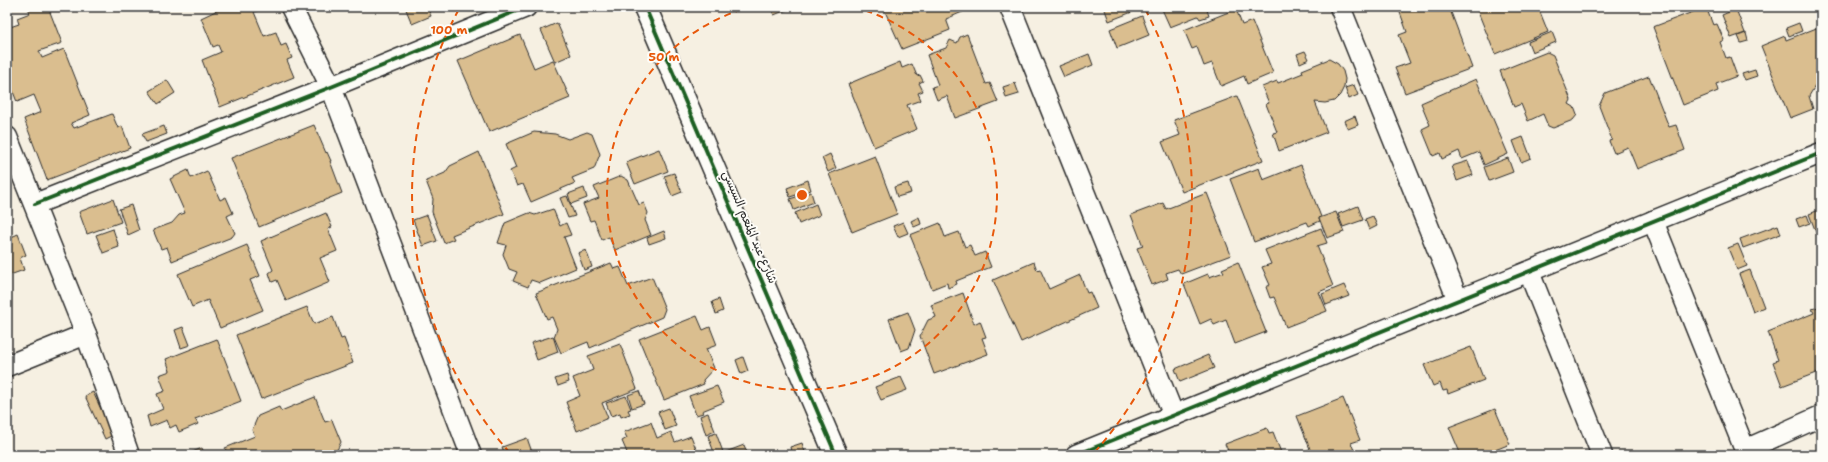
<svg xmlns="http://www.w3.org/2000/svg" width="1828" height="462" font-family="'Shantell Sans','Playpen Sans Arabic',sans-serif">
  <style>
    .building { fill: #dabe8f; stroke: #2b2b2b }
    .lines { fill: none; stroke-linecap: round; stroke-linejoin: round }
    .street-casing { stroke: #2b2b2b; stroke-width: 23 }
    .secondary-casing { stroke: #2b2b2b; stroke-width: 25 }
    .street { stroke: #fdfcf7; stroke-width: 20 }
    .secondary { stroke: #fdfcf7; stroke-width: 22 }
    .cycleway-casing { stroke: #fdfcf7; stroke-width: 6 }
    .cycleway { stroke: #1b5e20; stroke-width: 4 }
    .ring { fill: none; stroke: #e8590c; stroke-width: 2; stroke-dasharray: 7 5 }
    .labels { text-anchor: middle; stroke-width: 4; stroke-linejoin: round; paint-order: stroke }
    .street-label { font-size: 12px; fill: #2b2b2b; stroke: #fdfcf7 }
    .centre { fill: #e8590c; stroke: #fdfcf7; stroke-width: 2 }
    .ring-label { font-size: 12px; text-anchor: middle; font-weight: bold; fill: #e8590c; stroke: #fdfcf7; stroke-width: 4; stroke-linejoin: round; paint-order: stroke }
  </style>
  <rect width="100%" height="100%" fill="#f6f0e2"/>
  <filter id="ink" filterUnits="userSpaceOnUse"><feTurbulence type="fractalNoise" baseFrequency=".025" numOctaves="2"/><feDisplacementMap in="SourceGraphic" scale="8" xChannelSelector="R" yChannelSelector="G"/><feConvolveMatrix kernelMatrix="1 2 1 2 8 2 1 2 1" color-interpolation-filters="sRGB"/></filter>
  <g filter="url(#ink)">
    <g class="building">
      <polygon points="28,7 48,7 62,43 39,51 42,58 64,49 90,115 71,123 74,128 112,114 118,128 122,126 130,148 47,180 24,119 41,112 34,95 17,102 7,76 7,28 19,24 17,18 30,13"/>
      <polygon points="224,7 266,7 254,12 264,36 276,32 281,46 286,44 292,58 287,60 294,77 220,107 202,60 221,52 218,45 213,47 201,18"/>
      <polygon points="405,7 427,7 431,16 412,24"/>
      <polygon points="770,7 794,7 774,15"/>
      <polygon points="883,7 974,7 946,19 950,30 902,49"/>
      <polygon points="1104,7 1145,7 1109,21"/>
      <polygon points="1161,7 1206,7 1209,16 1200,19 1198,16 1170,27"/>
      <polygon points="1398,7 1449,7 1472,68 1405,93 1395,68 1410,63 1399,35 1407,32"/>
      <polygon points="1476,7 1538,7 1548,32 1495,54"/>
      <polygon points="1706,7 1713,25 1717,24 1724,40 1720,42 1726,58 1730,57 1737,76 1716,84 1718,91 1683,105 1653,27"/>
      <polygon points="1236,9 1242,25 1252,21 1273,73 1247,84 1244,76 1221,86 1212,63 1204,66 1197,47 1192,49 1184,30"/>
      <polygon points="1736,9 1745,33 1731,38 1722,15"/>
      <polygon points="1142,16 1149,35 1117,48 1110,29"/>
      <polygon points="557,23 571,55 555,62 541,30"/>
      <polygon points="1799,23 1802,31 1789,36 1786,28"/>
      <polygon points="1819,27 1821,33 1821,49 1817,56 1821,66 1821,76 1809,96 1813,109 1790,118 1761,46 1785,36 1786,40"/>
      <polygon points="1552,32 1556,42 1532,52 1528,42"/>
      <polygon points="1746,33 1748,41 1741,43 1738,36"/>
      <polygon points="967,34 986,84 990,83 998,102 955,118 947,96 937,100 932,87 938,85 927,55 946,48 950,40 957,43 960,37"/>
      <polygon points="520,35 534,68 553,60 570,98 489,132 458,61"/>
      <polygon points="1305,51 1309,59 1300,63 1297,54"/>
      <polygon points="1547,52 1553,55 1571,100 1569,104 1574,107 1577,115 1573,120 1553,128 1548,126 1543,114 1528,121 1521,104 1514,107 1500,71"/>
      <polygon points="1089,54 1093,65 1064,77 1059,66"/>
      <polygon points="1329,59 1338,64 1343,71 1345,79 1344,87 1340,95 1334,101 1325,103 1315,102 1327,132 1279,151 1273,133 1277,132 1266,104 1269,103 1262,87 1277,81 1278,83 1303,73 1302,70"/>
      <polygon points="900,62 902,68 912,64 917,76 920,75 923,81 919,83 923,91 918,93 921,100 907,105 917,129 874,147 848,84"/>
      <polygon points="1755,70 1757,76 1745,80 1742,74"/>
      <polygon points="1649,76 1669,127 1676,125 1685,150 1637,169 1628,147 1614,153 1609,141 1612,140 1599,106 1605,93"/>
      <polygon points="1476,79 1508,154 1484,165 1479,152 1462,159 1459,151 1442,159 1440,153 1433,156 1422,129 1430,125 1421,103"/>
      <polygon points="167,80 175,93 158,104 149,91"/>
      <polygon points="1015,83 1019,94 1006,98 1003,87"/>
      <polygon points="1354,85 1358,95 1349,99 1345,88"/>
      <polygon points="1237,96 1263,160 1182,192 1162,142 1180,135 1174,120"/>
      <polygon points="1355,116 1358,125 1348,129 1344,121"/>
      <polygon points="314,125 326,153 327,152 331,161 330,161 342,193 259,227 231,158"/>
      <polygon points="164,126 167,134 146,142 142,134"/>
      <polygon points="534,132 555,134 568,139 587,132 592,134 600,154 594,169 572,178 575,183 531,202 523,184 517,186 510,171 516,168 506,144"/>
      <polygon points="1523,137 1531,158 1521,162 1513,141"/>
      <polygon points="659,149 668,171 635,184 626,162"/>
      <polygon points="479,152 504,214 452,235 454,239 444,243 432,212 433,199 426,181 445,173 450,166"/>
      <polygon points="830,154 836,168 828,172 822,158"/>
      <polygon points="875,156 897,214 852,232 829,174"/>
      <polygon points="1508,158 1513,172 1489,181 1484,167"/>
      <polygon points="1468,161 1473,175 1457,181 1452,166"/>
      <polygon points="1301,165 1321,217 1319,218 1320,221 1309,226 1307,222 1254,242 1230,179 1259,168 1263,180"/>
      <polygon points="188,170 191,178 207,171 220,200 226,197 233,213 227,216 235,233 232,237 172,261 167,247 161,249 153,230 172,223 179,215 185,213 170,179"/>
      <polygon points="674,173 682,192 672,196 664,176"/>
      <polygon points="621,176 628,180 639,205 644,203 648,213 645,220 651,235 615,250 609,237 602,240 594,220 590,221 583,204 599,198 594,187"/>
      <polygon points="808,180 811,190 790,197 787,188"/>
      <polygon points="908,183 911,193 897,197 894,187"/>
      <polygon points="584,188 587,198 571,204 568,194"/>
      <polygon points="811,192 814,202 794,210 790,199"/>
      <polygon points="1207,193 1231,255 1181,274 1178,269 1166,273 1168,279 1152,285 1137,248 1143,246 1131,215 1163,203 1166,209"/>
      <polygon points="567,196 575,216 568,218 560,198"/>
      <polygon points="113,199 121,222 87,234 79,212"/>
      <polygon points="816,204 820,215 799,224 795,213"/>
      <polygon points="131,205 139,230 128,235 119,209"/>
      <polygon points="1358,206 1363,220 1343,227 1338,214"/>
      <polygon points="553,209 560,226 566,223 571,235 564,237 576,268 540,283 531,280 528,287 513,281 517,272 509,269 503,254 506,245 498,243 505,223 529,213 535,215"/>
      <polygon points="1819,210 1821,216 1821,233 1817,235 1809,214"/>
      <polygon points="1336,212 1344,232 1327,238 1319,218"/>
      <polygon points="326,213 332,227 328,229 337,251 320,258 330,282 286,301 277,280 272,282 269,273 273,270 261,241"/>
      <polygon points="427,215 437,241 423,246 413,220"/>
      <polygon points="1807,215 1810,223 1799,227 1796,219"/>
      <polygon points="1373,216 1377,226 1369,230 1365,219"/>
      <polygon points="919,217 921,224 914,227 911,221"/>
      <polygon points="903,222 908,233 898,237 893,226"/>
      <polygon points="940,223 945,237 959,232 965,247 970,245 975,256 985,252 991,267 956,281 957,284 948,288 947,283 932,289 910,235"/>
      <polygon points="1778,225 1781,234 1743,248 1740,239"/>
      <polygon points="1321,228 1327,243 1317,246 1333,286 1319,292 1327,311 1286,327 1274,297 1270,298 1266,287 1270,285 1262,267 1271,264 1265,250"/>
      <polygon points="113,229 119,247 103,253 96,235"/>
      <polygon points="664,231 666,238 649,244 647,238"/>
      <polygon points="18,234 26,255 20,258 24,270 7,276 7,239"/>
      <polygon points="1738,244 1747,266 1737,270 1728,248"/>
      <polygon points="247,245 260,276 250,280 263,310 220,328 208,300 192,307 178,274"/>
      <polygon points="586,250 592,267 584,270 578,253"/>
      <polygon points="1034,262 1037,270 1040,269 1049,289 1080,275 1087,293 1090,292 1097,308 1021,342 993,280"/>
      <polygon points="1238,262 1266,332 1235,344 1226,320 1214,325 1211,319 1200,324 1184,284 1208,274 1209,277 1224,272 1222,269"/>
      <polygon points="611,263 614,269 620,267 628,286 652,277 665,309 662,317 590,348 588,342 561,353 554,337 557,329 552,317 547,319 536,293"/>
      <polygon points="1750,270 1764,307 1753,312 1739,274"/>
      <polygon points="1344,285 1349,296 1326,305 1322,294"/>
      <polygon points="963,293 974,324 980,321 986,337 982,338 988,354 934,374 920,336 928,320 936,317 931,305"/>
      <polygon points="719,299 723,311 716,314 712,302"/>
      <polygon points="1821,306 1821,371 1782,386 1773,362 1778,360 1768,332 1814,313 1812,309"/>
      <polygon points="307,307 314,324 333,317 341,339 344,338 353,363 261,399 236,335"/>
      <polygon points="908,312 915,330 909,348 901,351 889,319"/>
      <polygon points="697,316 703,330 710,327 717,345 706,349 714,368 703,380 704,384 664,400 639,339"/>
      <polygon points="183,327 190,345 181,348 175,330"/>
      <polygon points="553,336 558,352 537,360 531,343"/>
      <polygon points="217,339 241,401 195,419 198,424 179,432 176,425 170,428 167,420 150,427 147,416 163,409 157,394 165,391 159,375 170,371 166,359"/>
      <polygon points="620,344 637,389 602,403 608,418 577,431 566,402 580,396 573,378 593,370 588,356"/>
      <polygon points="1471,347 1484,380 1448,394 1447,390 1443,391 1440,383 1433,386 1424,365"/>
      <polygon points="1208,355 1214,368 1180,382 1175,369"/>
      <polygon points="743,357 748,371 741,374 736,360"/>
      <polygon points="567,375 569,382 558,386 555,379"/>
      <polygon points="901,377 907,390 881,400 875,387"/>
      <polygon points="717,386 724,402 702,411 703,413 696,415 689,396"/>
      <polygon points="639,391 644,404 632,408 628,395"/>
      <polygon points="93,392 113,435 105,439 85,396"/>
      <polygon points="626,396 631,409 628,410 630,414 621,417 620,413 611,416 606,403"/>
      <polygon points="315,397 325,422 332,420 341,442 337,450 323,455 228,455 225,448 255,436 252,430 258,416 279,407 281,411"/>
      <polygon points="1343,398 1360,440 1351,443 1356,455 1304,455 1303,452 1310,449 1297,416"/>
      <polygon points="669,408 676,426 665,430 658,412"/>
      <polygon points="1495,409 1510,444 1483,455 1461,455 1449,427"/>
      <polygon points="708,413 715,431 706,435 700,416"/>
      <polygon points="651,422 657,438 671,432 675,442 691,436 698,454 700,455 628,455 622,441 627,438 624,432"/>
      <polygon points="1267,428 1269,433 1273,432 1282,455 1230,455 1225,444"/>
      <polygon points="716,433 723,452 715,455 708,436"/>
      <polygon points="527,438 533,455 505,455 502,447"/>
      <polygon points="802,443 806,455 792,455 790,447"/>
      <polygon points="744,445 748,455 718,455"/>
      <polygon points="202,448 205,455 185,455"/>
      <polygon points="1212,450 1213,455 1200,455"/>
    </g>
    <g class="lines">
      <defs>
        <g id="street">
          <polyline points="291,7 331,87 471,455"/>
          <polyline points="1010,7 1174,416"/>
          <polyline points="1340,7 1458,300"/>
          <polyline points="7,137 86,334 129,455"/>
          <polyline points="35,204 331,87 526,7"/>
          <polyline points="1653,221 1747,455"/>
          <polyline points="1529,272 1602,455"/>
          <polyline points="7,366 86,334"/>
          <polyline points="1745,450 1821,416"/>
          <polyline points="1076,455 1821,153"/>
        </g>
        <polyline id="secondary" points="645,7 836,455"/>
      </defs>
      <use href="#street" class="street-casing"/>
      <use href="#secondary" class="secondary-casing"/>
      <use href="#street" class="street"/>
      <use href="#secondary" class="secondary"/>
      <defs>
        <g id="cycleway">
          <polyline points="645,7 836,455"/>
          <polyline points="35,204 331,87 526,7"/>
          <polyline points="1076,455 1821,153"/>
        </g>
      </defs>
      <use href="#cycleway" class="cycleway-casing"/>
      <use href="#cycleway" class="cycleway"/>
    </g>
  </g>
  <g class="ring">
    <path d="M854 7A195 195 0 1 1 750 7"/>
    <path d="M510 453A390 390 0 0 1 459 9M1145 9A390 390 0 0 1 1094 453"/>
  </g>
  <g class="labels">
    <g class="street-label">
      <text transform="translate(750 227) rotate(67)" y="4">شارع عبد المنعم السيسي</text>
    </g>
  </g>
  <circle cx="802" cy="195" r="6" class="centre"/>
  <g class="ring-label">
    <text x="449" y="34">100 m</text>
    <text x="664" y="61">50 m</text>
  </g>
  <rect width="1828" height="462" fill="none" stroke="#fdfcf7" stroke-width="24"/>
  <rect x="12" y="12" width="1804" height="438" fill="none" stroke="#2b2b2b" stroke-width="1.5" filter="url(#ink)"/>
</svg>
